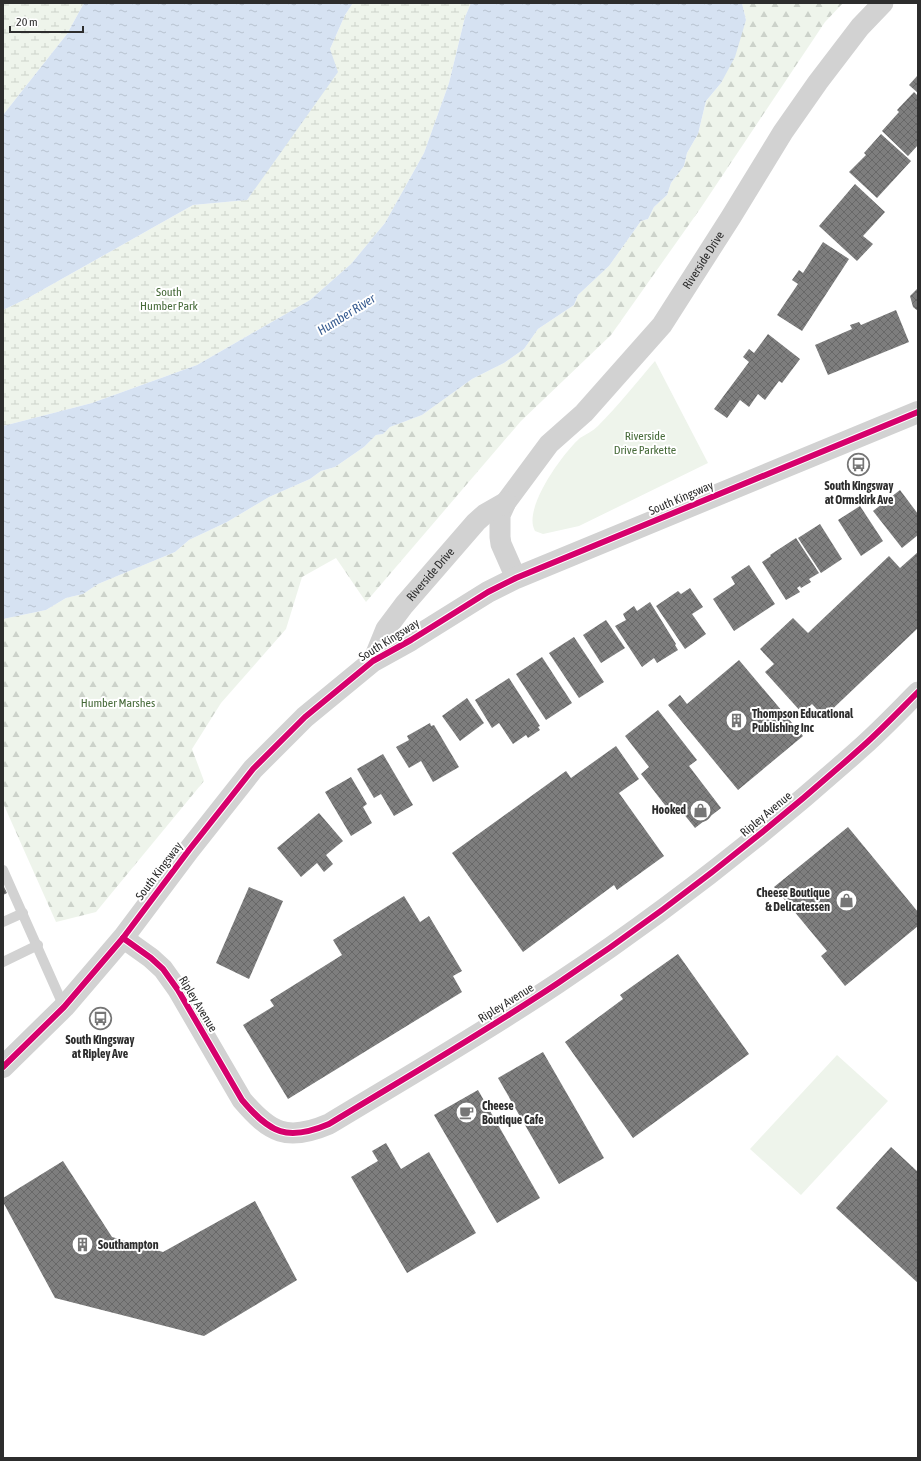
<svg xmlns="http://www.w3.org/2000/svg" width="921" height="1461" font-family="'Asap Condensed',sans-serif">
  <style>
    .green { fill: #eef4eb }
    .forest { fill: url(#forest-firs) }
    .wetland { fill: url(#wetland-marsh) }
    .water { fill: url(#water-ripples) }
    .building { fill: url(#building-cross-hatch) }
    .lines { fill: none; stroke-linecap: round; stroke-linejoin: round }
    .service { stroke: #d2d2d2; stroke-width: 10 }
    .minor { stroke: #d2d2d2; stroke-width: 21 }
    .tertiary { stroke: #d2d2d2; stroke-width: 22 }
    .cycleway-casing { stroke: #fff; stroke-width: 8 }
    .cycleway { stroke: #d6006c; stroke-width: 6 }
    .labels { text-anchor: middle; stroke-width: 4; stroke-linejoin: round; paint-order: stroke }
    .street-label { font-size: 12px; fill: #2d2d2d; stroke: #fff }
    .park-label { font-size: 12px; fill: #466a39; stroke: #fff }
    .poi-label { font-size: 12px; font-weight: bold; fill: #2d2d2d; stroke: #fff; text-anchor: start }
    .water-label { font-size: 13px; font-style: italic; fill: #395d91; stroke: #fff }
  </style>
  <defs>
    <pattern id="forest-firs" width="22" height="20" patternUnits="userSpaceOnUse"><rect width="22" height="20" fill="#eef4eb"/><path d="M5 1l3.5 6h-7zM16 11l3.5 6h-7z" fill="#ccd2ca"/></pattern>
    <pattern id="wetland-marsh" width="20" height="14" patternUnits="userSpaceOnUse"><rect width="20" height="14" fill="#eef4eb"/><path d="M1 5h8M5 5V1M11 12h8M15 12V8" fill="none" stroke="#ccd2ca"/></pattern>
    <pattern id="water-ripples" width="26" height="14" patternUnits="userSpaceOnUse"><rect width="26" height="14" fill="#d6e2f2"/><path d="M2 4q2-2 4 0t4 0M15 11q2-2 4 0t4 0" fill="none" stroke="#b8c2d0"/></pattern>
    <pattern id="building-cross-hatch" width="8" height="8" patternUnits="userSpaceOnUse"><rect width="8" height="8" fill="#7e7e7e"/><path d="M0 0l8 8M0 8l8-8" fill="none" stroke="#686868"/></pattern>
  </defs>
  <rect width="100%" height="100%" fill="#fff"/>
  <g class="green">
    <path d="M 655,361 L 708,463 L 579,526 L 543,534 L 535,531 C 522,509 563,453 580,438 C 586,434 593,431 598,426 C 618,406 636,383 655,361 Z"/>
    <polygon points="837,1055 888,1101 801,1195 750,1149"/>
  </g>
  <polygon class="forest" points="742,3 843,3 825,22 700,209 611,335 521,421 366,602 336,558 302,577 286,629 221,703 192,749 204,781 96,912 56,922 3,803 3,619 46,610 66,598 83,594 98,584 175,552 189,540 227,522 269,497 310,479 321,471 335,467 364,447 376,435 383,434 390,427 422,415 472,379 504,363 524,349 538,329 574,305 578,295 609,266 641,221 648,219 654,207 667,195 671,183 684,166 687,153 698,134 706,101 721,83 746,20"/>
  <g class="wetland">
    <polygon points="3,3 84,3 67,34 3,115"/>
    <polygon points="353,3 471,3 465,17 449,83 424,153 385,223 351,264 310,300 197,365 92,403 3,426 3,310 28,298 193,205 247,200 330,49 345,15"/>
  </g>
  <g class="water">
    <polygon points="84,3 353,3 345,15 330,49 338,72 247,200 193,205 28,298 3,310 3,115 67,34"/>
    <polygon points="471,3 742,3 746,20 735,57 721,83 706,101 698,134 687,153 684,166 671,183 667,195 654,207 648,219 641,221 609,266 578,295 574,305 538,329 524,349 504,363 472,379 422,415 390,427 383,434 376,435 364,447 335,467 321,471 310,479 269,497 227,522 189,540 175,552 98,584 83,594 66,598 46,610 3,619 3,426 92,403 197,365 310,300 351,264 385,223 424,153 449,83 465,17"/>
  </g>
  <g class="building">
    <polygon points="918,75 918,93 909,85"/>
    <polygon points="914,92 918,96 918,145 908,156 882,131 899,112 897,110"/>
    <polygon points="881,134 911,161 877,198 849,172 866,155 864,153"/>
    <polygon points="855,184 885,212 863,236 873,244 857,261 819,226"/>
    <polygon points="823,242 849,259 802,331 777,315 798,284 792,280 799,270 803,273"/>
    <polygon points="918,288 918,311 913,307 910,296"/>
    <polygon points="896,310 909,342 828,375 815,345 852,329 850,325 859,322 861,325"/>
    <polygon points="768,334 800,359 782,383 779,381 765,400 758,394 749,407 740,400 727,418 714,409 749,362 743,357 749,349 754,353"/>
    <polygon points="900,490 918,514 918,535 902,548 873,511"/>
    <polygon points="860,506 883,541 861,556 838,520"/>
    <polygon points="820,524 842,559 821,573 798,538"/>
    <polygon points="796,538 819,573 809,579 811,582 801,588 800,586 797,588 800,592 786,600 762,562 771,556 770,555"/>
    <polygon points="918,552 918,628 824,717 812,704 802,713 765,672 774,664 760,649 793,618 808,633 889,556 900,568"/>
    <polygon points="749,565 775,604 734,631 713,599 735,584 731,577"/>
    <polygon points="690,588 703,607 692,614 706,634 685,649 656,606 678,591 681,594"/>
    <polygon points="650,602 676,644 675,645 678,650 657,663 654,658 642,667 615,626 626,620 623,614 634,606 637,611"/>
    <polygon points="606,620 625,648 601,663 583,635"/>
    <polygon points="574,637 604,682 579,698 549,653"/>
    <polygon points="542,657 572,703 546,720 516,674"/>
    <polygon points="739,660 803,736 738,790 668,705 680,695 687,704"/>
    <polygon points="509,678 540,726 538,727 540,730 528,738 526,735 513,744 499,723 492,728 475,700"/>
    <polygon points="467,698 484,723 460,741 442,716"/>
    <polygon points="658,710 697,760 689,766 721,808 695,828 675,803 668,809 641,774 649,767 625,736"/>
    <polygon points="430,723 431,726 434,725 459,767 433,782 421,761 409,768 396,747 409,740 407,736"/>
    <polygon points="616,746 639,779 619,793 664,856 617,890 614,885 523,952 452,853 566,771 571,778"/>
    <polygon points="383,754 413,805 394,816 381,794 374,798 357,769"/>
    <polygon points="351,777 367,804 363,807 372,823 351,836 325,792"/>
    <polygon points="319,813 343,841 326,855 333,864 324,872 317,863 301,877 277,848"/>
    <polygon points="848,827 918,912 918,926 845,986 821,956 827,951 774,887"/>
    <polygon points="3,885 7,893 3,895"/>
    <polygon points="249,887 283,901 249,979 216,963"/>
    <polygon points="404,896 420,922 429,916 462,971 453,976 462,992 288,1099 243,1025 274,1006 270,1000 342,955 333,940"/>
    <polygon points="678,954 749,1054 633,1138 565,1042 623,999 620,995"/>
    <polygon points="543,1052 604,1158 559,1184 498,1078"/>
    <polygon points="478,1090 540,1198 497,1223 434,1115"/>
    <polygon points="386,1143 401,1169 429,1152 476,1233 407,1273 351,1177 378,1161 372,1151"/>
    <polygon points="891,1147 918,1172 918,1283 836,1208"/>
    <polygon points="63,1161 112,1237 163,1252 255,1201 297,1280 204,1336 55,1298 3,1202 3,1198"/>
  </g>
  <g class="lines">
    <g class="service">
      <polyline points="3,870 64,1007"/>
      <polyline points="3,922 23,913"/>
      <polyline points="3,962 38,945"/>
    </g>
    <g class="minor">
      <path id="s1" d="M 516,578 L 501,544 L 500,537 L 500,515 L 506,502 L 549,444 L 584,413 L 662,325 L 731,217 L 783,132 L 818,82 L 860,27 L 883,3"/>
      <path id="s2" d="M 373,661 L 386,629 L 404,605 L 476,522 L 485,514 L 506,502"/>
      <path d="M 123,938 L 151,958 L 163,969 L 178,990 L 242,1100 C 270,1133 287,1142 329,1124 C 405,1078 483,1033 558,983 C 665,912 767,832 863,746 C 882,729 900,710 918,692"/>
    </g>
    <polyline class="tertiary" points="3,1067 64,1007 123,938 189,850 253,769 305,717 373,661 411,640 488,592 516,578 918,412"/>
    <defs>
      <g id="cycleway">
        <path d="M 123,938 L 151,958 L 163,969 L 178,990 L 242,1100 C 270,1133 287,1142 329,1124 C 405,1078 483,1033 558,983 C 665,912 767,832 863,746 C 882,729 900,710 918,692"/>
        <polyline points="3,1067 64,1007 123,938 189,850 253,769 305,717 373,661 411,640 488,592 516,578 918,412"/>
      </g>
    </defs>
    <use href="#cycleway" class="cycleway-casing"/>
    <use href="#cycleway" class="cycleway"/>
  </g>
  <defs>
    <symbol id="bus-ring" viewBox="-11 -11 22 22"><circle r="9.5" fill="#fff" stroke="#767676" stroke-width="1.5"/><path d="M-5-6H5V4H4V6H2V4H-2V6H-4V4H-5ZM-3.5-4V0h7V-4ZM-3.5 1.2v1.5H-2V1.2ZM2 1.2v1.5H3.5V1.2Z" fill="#767676"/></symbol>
    <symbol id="building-ring" viewBox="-11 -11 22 22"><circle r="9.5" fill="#fff" stroke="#767676" stroke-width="1.5"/><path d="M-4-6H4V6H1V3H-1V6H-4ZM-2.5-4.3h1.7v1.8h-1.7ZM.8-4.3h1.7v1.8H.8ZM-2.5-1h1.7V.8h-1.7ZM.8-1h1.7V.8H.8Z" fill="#767676"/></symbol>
    <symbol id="shop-ring" viewBox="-11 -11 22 22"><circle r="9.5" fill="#fff" stroke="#767676" stroke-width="1.5"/><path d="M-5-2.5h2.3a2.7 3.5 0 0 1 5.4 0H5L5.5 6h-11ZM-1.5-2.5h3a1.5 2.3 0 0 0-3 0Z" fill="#767676"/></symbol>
    <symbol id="cafe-ring" viewBox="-11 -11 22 22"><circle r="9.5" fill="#fff" stroke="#767676" stroke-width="1.5"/><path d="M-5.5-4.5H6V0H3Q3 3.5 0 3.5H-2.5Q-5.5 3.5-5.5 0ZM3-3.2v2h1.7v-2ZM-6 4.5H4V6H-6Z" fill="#767676"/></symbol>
  </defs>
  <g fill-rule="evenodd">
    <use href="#bus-ring" x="846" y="452" width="25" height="25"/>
    <use href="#building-ring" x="724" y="708" width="25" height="25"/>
    <use href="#shop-ring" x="688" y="798" width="25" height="25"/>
    <use href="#shop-ring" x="834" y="888" width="25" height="25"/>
    <use href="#bus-ring" x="88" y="1006" width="25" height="25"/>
    <use href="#cafe-ring" x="454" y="1100" width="25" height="25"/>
    <use href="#building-ring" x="70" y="1232" width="25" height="25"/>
  </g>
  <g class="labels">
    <g class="street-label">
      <text dy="4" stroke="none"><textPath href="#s1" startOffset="394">Riverside Drive</textPath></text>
      <text transform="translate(681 498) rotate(-23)" y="4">South Kingsway</text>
      <text dy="4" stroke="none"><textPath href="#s2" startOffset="105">Riverside Drive</textPath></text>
      <text transform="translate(389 640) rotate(-32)" y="4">South Kingsway</text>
      <text transform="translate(766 814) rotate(-40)" y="4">Ripley Avenue</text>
      <text transform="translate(159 871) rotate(-53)" y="4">South Kingsway</text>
      <text transform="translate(506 1003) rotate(-32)" y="4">Ripley Avenue</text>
      <text transform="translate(198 1004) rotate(59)" y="4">Ripley Avenue</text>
    </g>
    <g class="park-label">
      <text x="169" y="296">South<tspan x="169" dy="14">Humber Park</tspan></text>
      <text x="645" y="440">Riverside<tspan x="645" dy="14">Drive Parkette</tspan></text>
      <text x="118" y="707">Humber Marshes</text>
    </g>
    <g class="poi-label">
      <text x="859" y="490" text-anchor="middle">South Kingsway<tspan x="859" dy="14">at Ormskirk Ave</tspan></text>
      <text x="752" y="718">Thompson Educational<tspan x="752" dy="14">Publishing Inc</tspan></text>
      <text x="686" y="814" text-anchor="end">Hooked</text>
      <text x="830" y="897" text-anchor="end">Cheese Boutique<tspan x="830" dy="14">&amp; Delicatessen</tspan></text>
      <text x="100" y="1044" text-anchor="middle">South Kingsway<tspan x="100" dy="14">at Ripley Ave</tspan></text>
      <text x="482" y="1110">Cheese<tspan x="482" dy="14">Boutique Cafe</tspan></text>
      <text x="98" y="1249">Southampton</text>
    </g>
    <g class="water-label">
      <text transform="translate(346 314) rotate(-32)" y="5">Humber River</text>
    </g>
  </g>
  <rect width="921" height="1461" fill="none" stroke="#2d2d2d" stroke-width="8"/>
  <path d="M10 26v6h73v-6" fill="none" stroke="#2d2d2d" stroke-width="2"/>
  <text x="16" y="26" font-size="12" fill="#2d2d2d" stroke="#ffffff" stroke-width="3" paint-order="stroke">20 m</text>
</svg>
